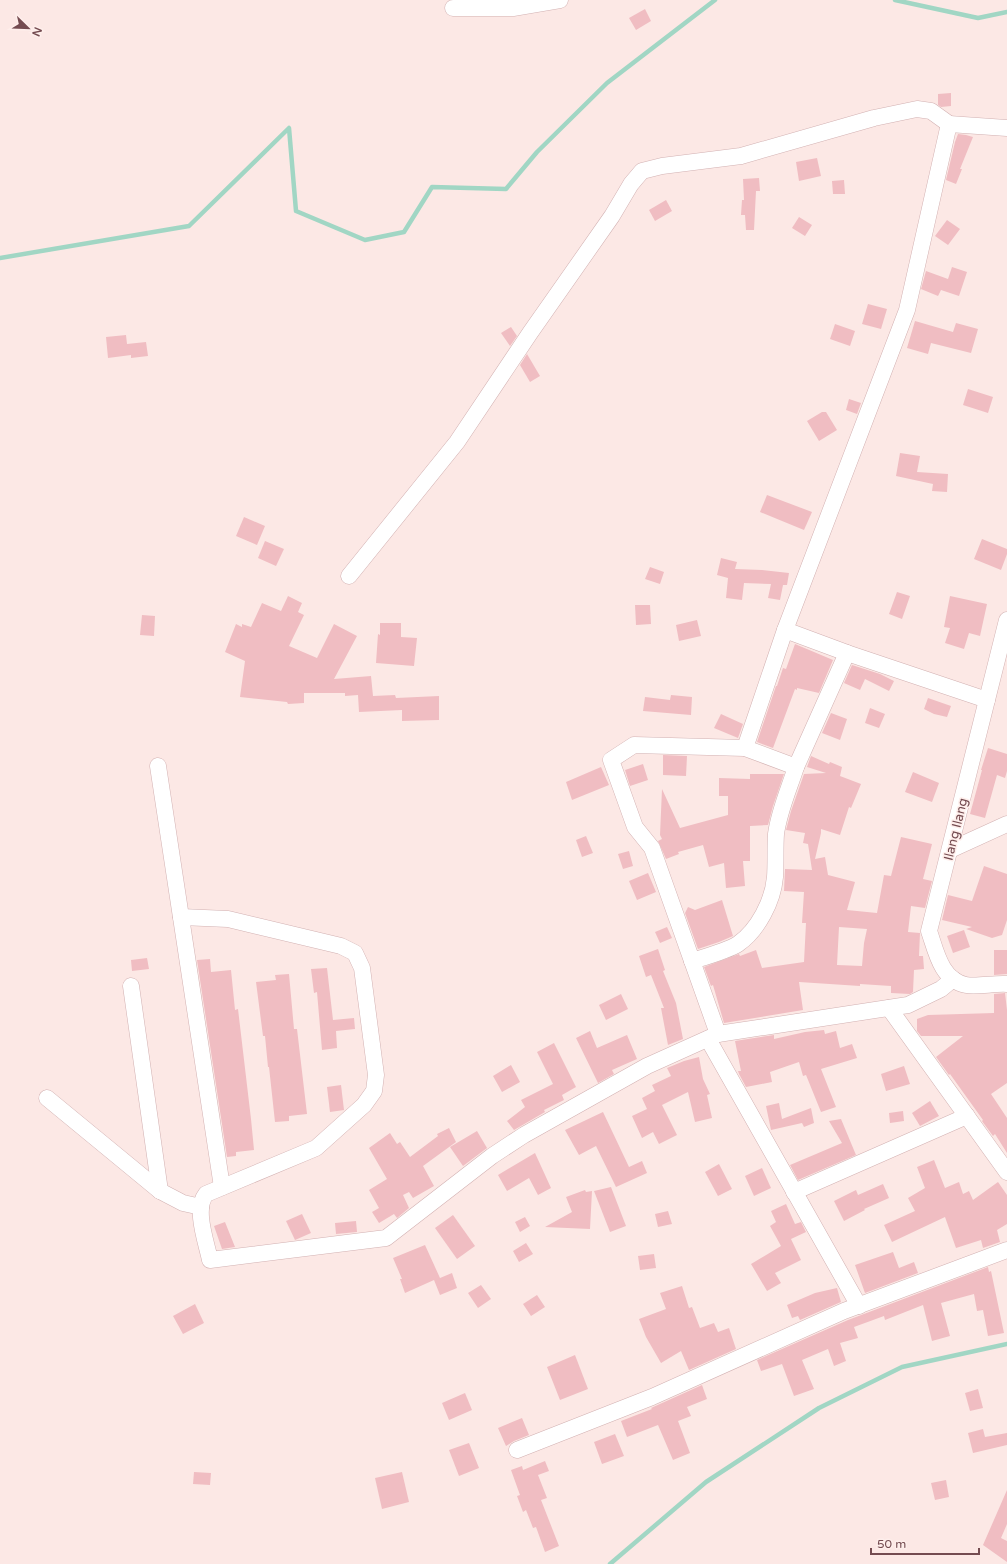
<svg xmlns="http://www.w3.org/2000/svg" width="1007" height="1564" font-family="'Varela Round',sans-serif">
  <style>
    .lines { fill: none; stroke-linecap: round; stroke-linejoin: round }
    .stream { stroke: #a1d6c4; stroke-width: 4.5 }
    .building { fill: #f0bdc2; fill-rule: evenodd }
    .street-casing { stroke: #d2b1b2; stroke-width: 17 }
    .street { stroke: #fff; stroke-width: 16 }
    .labels { text-anchor: middle; stroke-width: 3; stroke-linejoin: round; paint-order: stroke }
    .street-label { font-size: 13px; fill: #744b50; stroke: #feeeeb }
  </style>
  <rect width="100%" height="100%" fill="#fce8e5"/>
  <g class="lines">
    <g class="stream">
      <polyline points="895,0 978,18 1007,12"/>
      <polyline points="0,258 189,226 289,128 296,211 365,240 404,232 432,187 506,189 537,152 607,83 715,0"/>
      <polyline points="610,1564 706,1482 819,1408 902,1367 1007,1344"/>
    </g>
  </g>
  <g class="building">
    <polygon points="645,9 651,21 636,30 629,18"/>
    <polygon points="951,93 951,106 941,107 938,105 938,94"/>
    <polygon points="958,134 966,135 973,137 960,169 962,169 956,184 946,180 955,142"/>
    <polygon points="817,158 821,176 799,181 796,162"/>
    <polygon points="759,178 760,191 756,191 754,230 746,230 745,215 741,215 742,200 744,200 743,179"/>
    <polygon points="844,180 845,194 833,194 832,181"/>
    <polygon points="666,200 672,211 655,221 649,210"/>
    <polygon points="799,217 812,225 805,236 792,228"/>
    <polygon points="947,220 960,229 948,245 935,236"/>
    <polygon points="952,267 967,272 959,296 941,290 938,296 921,289 926,271 948,279"/>
    <polygon points="868,304 887,309 881,329 862,324"/>
    <polygon points="915,321 953,332 956,323 978,329 971,353 931,343 928,354 907,348"/>
    <polygon points="835,324 855,331 850,346 830,339"/>
    <polygon points="511,327 517,336 510,346 501,333"/>
    <polygon points="126,335 127,344 146,342 148,356 131,358 131,355 108,358 106,337"/>
    <polygon points="527,354 540,376 530,382 520,365"/>
    <polygon points="968,389 993,397 988,413 963,405"/>
    <polygon points="849,399 861,403 857,414 846,410"/>
    <polygon points="822,412 826,412 837,430 819,441 807,421"/>
    <polygon points="900,453 920,456 917,472 948,474 947,492 932,491 933,484 896,476"/>
    <polygon points="767,495 812,512 804,530 760,512"/>
    <polygon points="244,517 265,526 257,545 236,536"/>
    <polygon points="982,539 1007,549 1007,554 1001,570 974,559"/>
    <polygon points="265,541 284,549 276,566 258,558"/>
    <polygon points="721,558 737,562 735,569 762,570 789,573 787,585 783,585 780,600 768,598 771,584 744,583 742,600 726,598 728,578 717,575"/>
    <polygon points="650,567 664,572 660,584 645,579"/>
    <polygon points="897,592 910,596 902,619 889,614"/>
    <polygon points="288,596 302,603 298,612 304,615 289,646 317,658 334,624 357,636 334,679 371,676 373,696 395,695 396,698 439,696 439,720 402,721 402,710 359,712 358,695 345,696 345,693 304,693 304,703 288,704 287,702 240,697 245,661 225,652 236,624 242,627 242,624 251,627 262,603 281,611"/>
    <polygon points="950,596 987,604 980,636 969,633 964,649 945,643 950,628 944,627"/>
    <polygon points="635,605 650,605 651,624 636,625"/>
    <polygon points="142,615 155,616 154,636 140,635"/>
    <polygon points="697,620 701,636 679,641 676,625"/>
    <polygon points="380,623 401,623 401,637 417,638 414,666 376,663 378,634 380,635"/>
    <polygon points="795,644 833,660 819,693 797,688 797,690 795,689 773,748 757,742 776,686 777,686 783,668 786,669"/>
    <polygon points="852,665 880,674 894,681 889,691 865,679 860,690 844,683"/>
    <polygon points="671,695 692,697 691,715 643,711 645,697 670,700"/>
    <polygon points="928,698 951,706 947,717 934,714 924,709"/>
    <polygon points="870,708 885,714 879,728 865,723"/>
    <polygon points="831,713 847,719 840,740 822,733"/>
    <polygon points="721,714 743,724 738,738 714,728"/>
    <polygon points="988,748 1007,754 1007,771 1005,778 997,775 985,818 970,814 982,770 981,770"/>
    <polygon points="663,755 687,756 686,776 663,775"/>
    <path d="M 811,756 L 829,764 L 830,762 L 842,767 L 840,776 L 861,784 L 851,808 L 849,807 L 840,835 L 821,829 L 821,833 L 815,859 L 825,857 L 828,875 L 855,882 L 847,910 L 877,913 L 884,875 L 891,876 L 901,837 L 932,844 L 923,879 L 932,881 L 925,908 L 911,906 L 908,932 L 920,933 L 919,956 L 923,956 L 924,969 L 914,970 L 913,992 L 910,994 L 891,993 L 891,986 L 860,984 L 860,986 L 799,982 L 803,1010 L 724,1023 L 713,985 L 711,986 L 704,967 L 739,954 L 740,956 L 756,950 L 762,968 L 804,962 L 806,923 L 802,923 L 804,892 L 784,891 L 785,869 L 812,870 L 808,844 L 803,843 L 805,833 L 786,830 L 791,811 L 804,774 L 826,773 L 807,767 ZM 839,927 L 867,929 L 864,943 L 862,966 L 837,965 Z"/>
    <polygon points="643,764 648,780 630,786 625,770"/>
    <polygon points="601,767 609,785 572,800 566,782"/>
    <polygon points="913,772 939,783 932,802 905,792"/>
    <polygon points="750,774 784,774 773,806 768,825 750,826 750,861 743,861 745,886 726,888 724,863 709,867 703,845 678,852 679,854 666,859 658,841 662,839 660,835 662,789 680,828 728,815 728,796 719,796 719,778 750,779"/>
    <polygon points="586,836 593,853 582,857 576,840"/>
    <polygon points="629,851 633,866 623,869 618,854"/>
    <polygon points="984,866 1007,874 1007,920 1002,935 992,938 966,929 972,927 942,920 948,895 972,901"/>
    <polygon points="648,873 656,892 637,900 629,881"/>
    <polygon points="722,900 733,936 719,942 698,949 685,913 688,907 695,910"/>
    <polygon points="667,927 672,938 660,943 655,932"/>
    <polygon points="964,930 970,947 953,953 947,936"/>
    <polygon points="658,949 665,970 663,971 676,1003 683,1039 668,1045 661,1008 664,1008 651,975 646,977 639,956"/>
    <polygon points="994,950 1007,950 1007,974 994,975"/>
    <polygon points="147,958 149,969 132,971 131,960"/>
    <polygon points="210,959 211,972 231,970 235,1010 238,1009 251,1119 254,1150 236,1152 236,1156 227,1157 197,960"/>
    <polygon points="327,968 333,1020 354,1018 355,1029 336,1031 337,1048 322,1050 317,992 314,993 311,969"/>
    <polygon points="289,974 294,1029 297,1029 307,1114 289,1116 289,1121 275,1122 269,1067 268,1067 265,1036 263,1036 256,982 276,980 275,975"/>
    <polygon points="1005,993 1007,1010 1007,1083 991,1094 1007,1118 1007,1153 995,1134 993,1136 982,1121 983,1120 950,1074 949,1075 936,1057 963,1036 921,1036 917,1031 917,1019 928,1015 994,1013 994,1015 994,994"/>
    <polygon points="621,994 628,1009 606,1020 599,1005"/>
    <polygon points="824,1030 825,1034 836,1031 840,1048 852,1044 857,1058 821,1069 836,1107 821,1112 806,1075 803,1076 799,1062 770,1072 772,1082 746,1087 739,1074 738,1071 741,1071 735,1041 774,1035 774,1039 805,1032"/>
    <polygon points="590,1031 597,1048 627,1035 637,1059 612,1070 614,1074 598,1083 576,1038"/>
    <polygon points="554,1043 576,1087 562,1095 564,1100 544,1110 545,1112 514,1130 507,1121 525,1107 521,1100 553,1084 537,1052"/>
    <polygon points="699,1057 703,1079 710,1094 707,1095 712,1118 695,1122 688,1092 662,1105 677,1135 659,1144 653,1132 642,1138 632,1116 647,1109 642,1098 655,1091 652,1085 671,1076 667,1068 684,1061"/>
    <polygon points="511,1065 520,1082 502,1092 493,1076"/>
    <polygon points="904,1066 910,1084 886,1091 881,1074"/>
    <polygon points="341,1085 344,1110 330,1112 327,1087"/>
    <polygon points="930,1101 939,1116 920,1126 912,1113"/>
    <polygon points="779,1103 782,1119 811,1108 814,1123 804,1127 802,1123 771,1130 766,1106"/>
    <polygon points="903,1111 904,1121 890,1123 889,1113"/>
    <polygon points="603,1112 629,1167 642,1161 647,1173 616,1187 596,1146 579,1155 565,1130"/>
    <polygon points="841,1119 856,1155 798,1180 790,1165 842,1143 829,1121"/>
    <polygon points="449,1128 456,1142 423,1166 434,1186 413,1198 409,1192 403,1195 409,1208 397,1218 394,1214 379,1223 372,1212 379,1208 369,1190 387,1179 369,1148 390,1133 397,1144 400,1142 410,1157 438,1136 437,1134"/>
    <polygon points="477,1131 487,1148 463,1166 450,1147"/>
    <polygon points="535,1153 551,1188 538,1195 529,1178 507,1191 498,1175"/>
    <polygon points="934,1160 945,1188 959,1182 963,1194 969,1191 973,1200 998,1182 1007,1195 1007,1224 997,1230 1000,1242 983,1248 981,1240 956,1248 945,1217 892,1242 884,1225 915,1211 908,1198 925,1188 917,1167"/>
    <polygon points="719,1164 732,1189 718,1196 705,1172"/>
    <polygon points="762,1168 771,1188 754,1196 745,1176"/>
    <polygon points="883,1184 889,1198 864,1209 865,1210 844,1221 834,1201 856,1190 858,1195"/>
    <polygon points="611,1187 626,1226 610,1232 594,1191"/>
    <polygon points="585,1190 586,1192 592,1191 590,1229 545,1227 572,1212 566,1197"/>
    <polygon points="786,1204 795,1224 801,1222 806,1232 791,1239 801,1260 775,1273 781,1283 767,1291 751,1264 781,1246 770,1226 776,1222 771,1211"/>
    <polygon points="668,1211 672,1224 658,1227 655,1214"/>
    <polygon points="302,1214 311,1233 295,1240 286,1221"/>
    <polygon points="453,1215 475,1246 457,1259 435,1228"/>
    <polygon points="525,1217 530,1226 520,1232 515,1222"/>
    <polygon points="356,1221 357,1232 336,1234 335,1223"/>
    <polygon points="225,1222 235,1247 222,1249 214,1226"/>
    <polygon points="526,1243 533,1254 519,1262 513,1251"/>
    <polygon points="425,1245 440,1278 452,1273 457,1288 440,1295 434,1280 405,1293 400,1279 402,1279 393,1258"/>
    <polygon points="893,1252 899,1268 914,1262 918,1273 865,1293 855,1265"/>
    <polygon points="654,1254 656,1268 640,1270 638,1256"/>
    <polygon points="988,1267 989,1272 991,1271 1004,1333 988,1336 983,1310 977,1311 974,1294 941,1303 950,1336 932,1341 923,1305 885,1320 884,1316 854,1327 858,1338 840,1343 846,1361 834,1366 828,1349 802,1360 814,1389 794,1396 782,1364 761,1371 757,1360 848,1320"/>
    <polygon points="481,1285 491,1299 478,1308 468,1293"/>
    <polygon points="682,1286 689,1308 692,1307 700,1328 714,1323 718,1332 729,1328 736,1349 689,1370 681,1351 661,1363 646,1337 639,1319 666,1309 660,1293"/>
    <polygon points="837,1288 841,1302 800,1320 798,1316 792,1318 787,1305 815,1293"/>
    <polygon points="537,1295 545,1307 531,1316 523,1304"/>
    <polygon points="195,1304 204,1323 183,1334 173,1316"/>
    <polygon points="575,1355 588,1389 560,1400 547,1367"/>
    <polygon points="702,1385 707,1399 687,1407 691,1416 678,1421 690,1453 673,1460 658,1425 627,1437 621,1421 652,1409 651,1408"/>
    <polygon points="978,1389 983,1408 970,1411 965,1393"/>
    <polygon points="465,1393 472,1410 449,1420 442,1403"/>
    <polygon points="522,1418 529,1435 514,1441 506,1446 498,1428"/>
    <polygon points="983,1429 985,1437 1007,1433 1007,1445 973,1453 968,1433"/>
    <polygon points="615,1434 624,1456 602,1464 594,1442"/>
    <polygon points="469,1443 479,1468 459,1476 449,1450"/>
    <polygon points="545,1461 549,1471 538,1475 547,1498 541,1500 559,1546 545,1552 536,1527 533,1528 526,1510 523,1512 517,1496 520,1495 511,1470 522,1466 523,1470"/>
    <polygon points="194,1472 211,1473 210,1485 193,1484"/>
    <polygon points="402,1472 409,1502 382,1509 375,1478"/>
    <polygon points="946,1480 949,1497 935,1500 931,1483"/>
    <polygon points="1007,1490 1007,1524 1001,1538 1007,1541 1007,1562 983,1545"/>
  </g>
  <g class="lines">
    <defs>
      <g id="street">
        <polyline points="453,8 513,8 560,0"/>
        <polyline points="349,576 457,442 530,333 612,216 631,184 642,171 662,166 741,156 874,118 917,109 931,111 949,124"/>
        <path d="M 1007,620 L 929,931 C 936,951 941,980 966,985 C 977,987 995,983 1007,984"/>
        <polyline points="785,630 847,653 987,700"/>
        <polyline points="745,748 785,630 907,310 949,124 1007,128"/>
        <polyline points="158,766 222,1187"/>
        <polyline points="950,850 1007,824"/>
        <path d="M 181,917 L 228,919 L 341,946 L 355,953 L 362,968 L 376,1075 L 374,1091 L 364,1105 L 316,1148 L 206,1194 C 194,1209 206,1241 210,1260 L 386,1238 L 492,1156 L 524,1135 L 647,1066 L 718,1034 L 908,1005 L 941,989 L 953,979"/>
        <path d="M 692,961 C 705,957 727,951 738,944 C 758,930 773,901 775,877 C 776,863 775,848 776,834 C 779,811 789,789 796,767"/>
        <polyline points="131,986 160,1191"/>
        <polyline points="889,1008 1007,1172"/>
        <polyline points="718,1034 652,848 635,827 611,760 634,745 745,748 796,767 847,653"/>
        <polyline points="708,1039 859,1306"/>
        <polyline points="47,1098 160,1191 183,1203 201,1207"/>
        <polyline points="794,1192 967,1116"/>
        <polyline points="517,1450 652,1397 844,1311 1007,1250"/>
      </g>
    </defs>
    <use href="#street" class="street-casing"/>
    <use href="#street" class="street"/>
  </g>
  <g class="labels">
    <g class="street-label">
      <text transform="translate(955 829) rotate(-76)" y="5">Ilang Ilang</text>
    </g>
  </g>
  <g transform="translate(28 28) rotate(113)" stroke="#feeeeb" stroke-width="3" paint-order="stroke">
  <path d="M0-3L7 15L0 10L-7 15Z" fill="#744b50"/>
  <text y="-6" font-size="11" font-weight="bold" text-anchor="middle" fill="#744b50">N</text>
  </g>
  <path d="M871 1548v6h108v-6" fill="none" stroke="#744b50" stroke-width="2"/>
  <text x="877" y="1548" font-size="12" fill="#744b50" stroke="#feeeeb" stroke-width="3" paint-order="stroke">50 m</text>
</svg>
